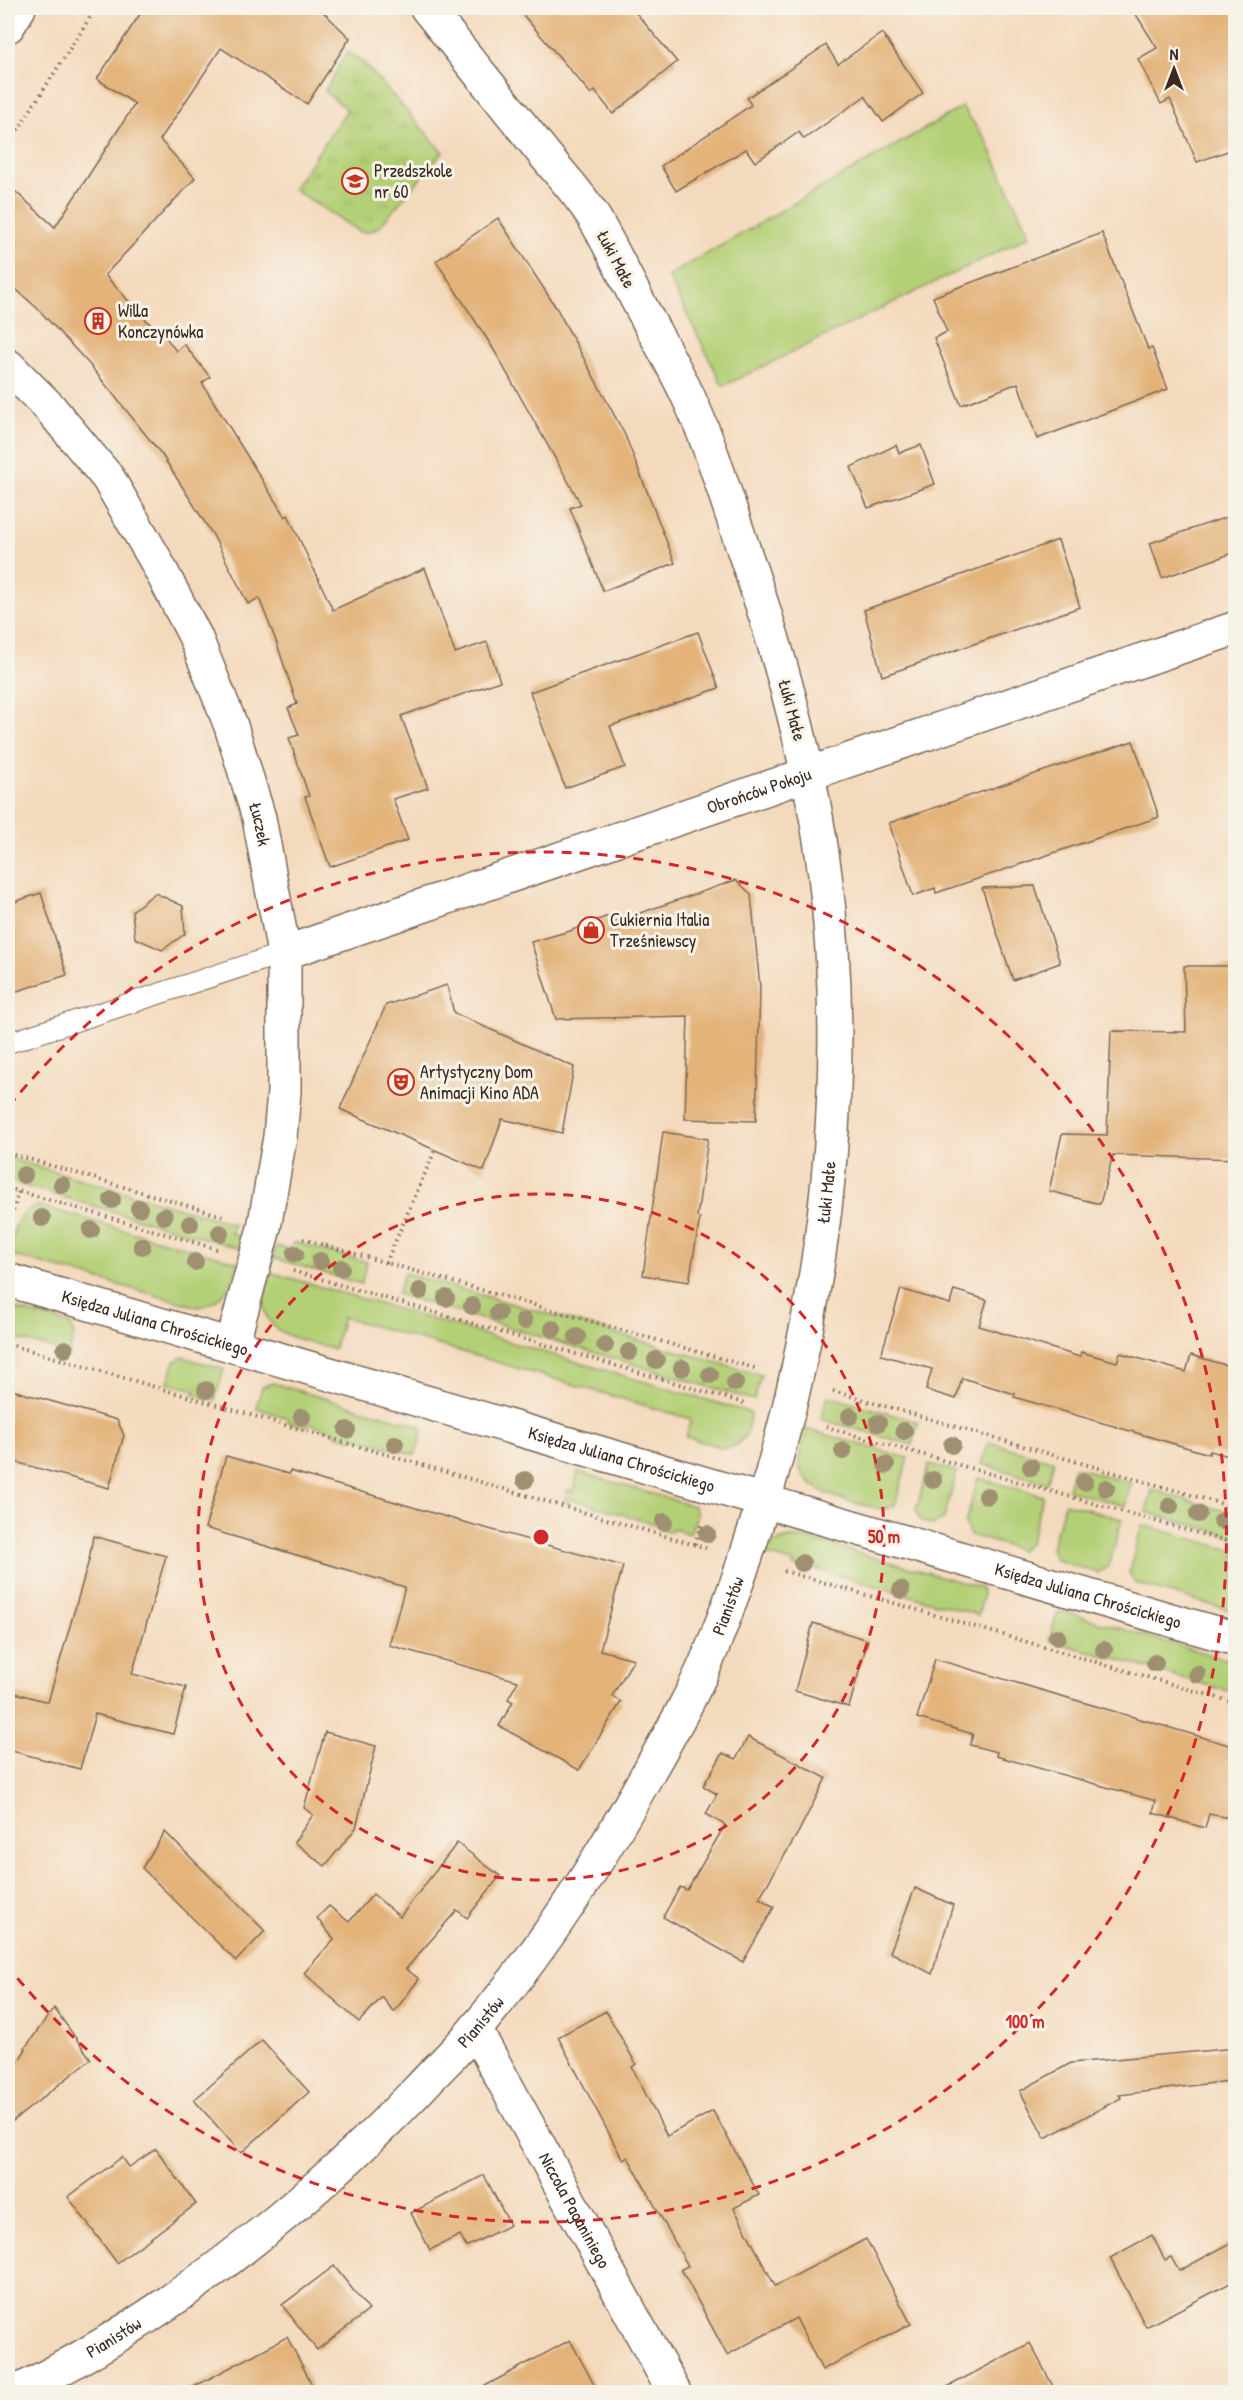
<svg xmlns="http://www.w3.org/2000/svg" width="1243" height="2400" font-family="'Patrick Hand',sans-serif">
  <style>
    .green { fill: #b4d077; stroke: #787d4a; stroke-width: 1.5 }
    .park { fill: url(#park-tufts); stroke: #787d4a; stroke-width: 1.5 }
    .building { fill: #e3b37a }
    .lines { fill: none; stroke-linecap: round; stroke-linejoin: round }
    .lane-casing { stroke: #7c6856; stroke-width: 22 }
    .street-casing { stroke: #7c6856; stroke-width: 36 }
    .secondary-casing { stroke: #7c6856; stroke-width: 36 }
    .path { stroke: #7c6856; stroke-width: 4; stroke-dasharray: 1.5 4.5; stroke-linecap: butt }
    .lane { stroke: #fff; stroke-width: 20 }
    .street { stroke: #fff; stroke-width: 33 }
    .secondary { stroke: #fff; stroke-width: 33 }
    .tree { fill: #9f9072 }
    .ring { fill: none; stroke: #d62828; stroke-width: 3; stroke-dasharray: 10 8 }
    .labels { text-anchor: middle; stroke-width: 6; stroke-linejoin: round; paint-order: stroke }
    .poi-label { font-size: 18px; fill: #3b2a1e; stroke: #f7f3e8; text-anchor: start }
    .street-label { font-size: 18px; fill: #3b2a1e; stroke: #f7f3e8 }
    .centre { fill: #d62828; stroke: #f7f3e8; stroke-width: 3 }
    .ring-label { font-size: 18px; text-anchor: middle; font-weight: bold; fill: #d62828; stroke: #f7f3e8; stroke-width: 6; stroke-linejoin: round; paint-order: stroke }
  </style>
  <defs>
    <pattern id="park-tufts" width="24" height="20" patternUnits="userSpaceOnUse" patternTransform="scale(1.5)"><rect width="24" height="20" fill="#b4d077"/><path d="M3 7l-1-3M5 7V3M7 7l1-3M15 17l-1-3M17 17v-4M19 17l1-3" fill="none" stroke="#9cb366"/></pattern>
  </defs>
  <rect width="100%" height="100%" fill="#f7f3e8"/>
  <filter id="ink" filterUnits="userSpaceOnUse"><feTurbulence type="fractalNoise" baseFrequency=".0167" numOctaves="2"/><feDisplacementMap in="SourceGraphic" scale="12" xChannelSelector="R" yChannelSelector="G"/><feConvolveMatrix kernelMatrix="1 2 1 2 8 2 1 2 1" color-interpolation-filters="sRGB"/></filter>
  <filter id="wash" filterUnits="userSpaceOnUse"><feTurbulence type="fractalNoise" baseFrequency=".008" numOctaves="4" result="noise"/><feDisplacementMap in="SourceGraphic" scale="24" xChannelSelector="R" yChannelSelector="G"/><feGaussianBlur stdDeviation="1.35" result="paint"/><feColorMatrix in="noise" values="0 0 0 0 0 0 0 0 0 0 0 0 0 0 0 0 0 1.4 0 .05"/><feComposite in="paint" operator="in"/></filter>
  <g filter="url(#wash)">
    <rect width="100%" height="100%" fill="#f4dabd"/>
    <g class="green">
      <polygon points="962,107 986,140 1030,236 723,386 668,276"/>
      <polygon points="8,1158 234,1224 231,1234 244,1237 242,1249 8,1181"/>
      <path d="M 39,1206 L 238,1262 C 235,1283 220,1305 198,1307 L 14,1256 C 7,1237 18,1210 39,1206 Z"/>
      <polygon points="293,1242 367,1262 361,1284 273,1258 277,1246 291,1249"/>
      <path d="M 270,1272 L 751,1413 L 746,1435 L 735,1446 L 723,1448 L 686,1437 L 691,1419 L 343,1317 L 334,1349 C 309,1341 265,1338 264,1304 C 264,1293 268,1282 270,1272 Z"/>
      <polygon points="404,1273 761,1375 754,1400 397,1294"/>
      <polygon points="8,1307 70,1324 74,1335 68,1358 56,1354 55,1349 17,1339 15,1343 8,1341"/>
      <polygon points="182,1357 224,1369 215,1400 194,1394 195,1390 168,1383 175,1361"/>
      <polygon points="272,1383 420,1426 423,1431 415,1455 355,1437 352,1440 335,1435 335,1432 310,1424 306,1427 288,1422 288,1418 256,1408 262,1387"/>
      <polygon points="828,1396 918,1422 912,1445 821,1419"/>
      <path d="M 806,1429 L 908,1458 L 895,1505 L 884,1510 C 859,1503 800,1495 799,1462 C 799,1451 803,1440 806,1429 Z"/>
      <polygon points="989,1442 1054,1461 1047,1483 982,1464"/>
      <polygon points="929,1464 957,1472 944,1518 933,1525 921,1521 916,1510"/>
      <polygon points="1074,1467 1131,1483 1125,1506 1068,1490"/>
      <polygon points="578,1472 694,1506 697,1515 690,1534 674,1529 671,1532 659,1528 658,1525 572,1499 569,1503 564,1502 568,1490 573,1491"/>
      <polygon points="978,1478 1043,1496 1030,1543 1020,1550 970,1535 965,1524"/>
      <polygon points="1152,1490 1235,1514 1235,1537 1146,1512"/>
      <polygon points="1065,1503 1122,1519 1109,1566 1098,1573 1056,1560 1051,1549"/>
      <polygon points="1142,1525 1235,1551 1235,1612 1135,1583 1129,1573"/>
      <polygon points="789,1538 806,1538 978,1587 981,1589 983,1596 978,1615 810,1567 807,1570 793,1566 792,1562 764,1554 774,1543"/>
      <polygon points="1060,1612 1065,1612 1235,1662 1235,1693 1049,1640 1057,1615"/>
    </g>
    <polygon class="park" points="347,52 363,62 443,152 380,226 369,232 360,232 293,189 347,110 325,91"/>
    <g id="blocks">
      <g class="building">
        <polygon points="144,8 319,8 350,38 307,104 221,48 160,140 195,178 105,275 158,333 161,331 176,351 184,344 210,377 202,383 285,517 288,515 333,610 425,568 455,653 487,642 500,681 401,716 428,788 393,799 408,840 330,867 305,797 309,796 289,738 299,735 288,708 297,704 276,641 259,598 248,604 213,535 162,455 89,364 38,309 8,282 8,185 55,227 135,104 97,79"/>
        <polygon points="517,8 632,8 677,62 613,114 595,91 591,94"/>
        <polygon points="1132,8 1236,8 1236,148 1197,162 1170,99 1161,104 1138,59 1157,48"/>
        <polygon points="882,33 923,93 883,122 865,96 804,139 799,132 755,162 746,149 676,191 661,166 751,105 747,98 826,45 838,64"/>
        <polygon points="498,218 557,309 625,435 675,563 603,591 570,508 581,504 491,345 436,261"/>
        <polygon points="1102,233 1148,349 1152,348 1168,389 1037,439 1018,383 961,405 934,338 947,332 933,297"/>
        <polygon points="896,445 899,453 921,445 935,484 868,508 851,467"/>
        <polygon points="1236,514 1236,552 1162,578 1150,543"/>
        <polygon points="1058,540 1080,607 882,676 864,610"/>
        <polygon points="698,632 719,688 610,726 625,767 565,788 530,692"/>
        <polygon points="1133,741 1159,817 936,893 935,888 913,896 889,823"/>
        <polygon points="736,880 751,894 760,988 756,1121 685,1119 688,1016 556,1019 531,942 570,931 608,916 611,923"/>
        <polygon points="1035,886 1060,963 1013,980 982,888"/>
        <polygon points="41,893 67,975 8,994 8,904"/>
        <polygon points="155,893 183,906 185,934 162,950 135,938 132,911"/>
        <polygon points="1184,966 1236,966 1236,1159 1113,1155 1100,1204 1049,1191 1062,1134 1107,1135 1111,1031 1186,1032"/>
        <polygon points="447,985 454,1013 574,1067 562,1133 502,1119 484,1171 340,1109 386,1005"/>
        <polygon points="663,1132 708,1139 697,1217 700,1218 689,1282 643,1275"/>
        <polygon points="901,1289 950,1304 954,1290 987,1300 979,1326 1080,1357 1081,1352 1117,1362 1120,1353 1186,1372 1191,1355 1236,1368 1236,1458 1210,1451 1209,1454 1014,1397 1015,1394 962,1378 956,1399 926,1390 932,1369 881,1355"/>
        <polygon points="8,1389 117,1420 124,1435 109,1488 8,1460"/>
        <polygon points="226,1456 289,1474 290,1471 460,1521 623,1566 600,1650 634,1659 612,1696 621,1702 579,1770 499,1726 513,1702 508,1699 518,1681 389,1645 405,1587 205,1528"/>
        <polygon points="93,1536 166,1556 132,1674 186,1687 173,1734 95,1714 80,1769 8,1750 8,1691 48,1702 89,1560"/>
        <polygon points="813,1623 868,1640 849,1707 795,1691"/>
        <polygon points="935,1659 1236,1747 1236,1819 1209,1814 1205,1828 1153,1813 1156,1801 996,1756 997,1752 970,1745 973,1734 917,1718"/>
        <polygon points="325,1732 376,1746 356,1828 325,1866 294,1842 313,1815 304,1808"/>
        <polygon points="748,1737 826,1778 798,1833 759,1898 774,1907 743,1962 663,1917 680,1887 687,1890 725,1825 706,1814 717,1794 703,1786 723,1753 736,1759"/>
        <polygon points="165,1832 265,1931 236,1961 142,1868"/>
        <polygon points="457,1843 500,1876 467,1918 457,1910 406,1969 419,1979 394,2012 382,1997 359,2022 304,1973 334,1939 317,1918 329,1906 349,1922 373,1894 400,1917"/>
        <polygon points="915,1888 953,1905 932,1974 890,1952"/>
        <polygon points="54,2008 91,2059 8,2125 8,2077 26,2049 25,2048"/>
        <polygon points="606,2011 636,2064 632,2067 667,2136 713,2111 759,2195 734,2208 775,2286 866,2239 911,2324 822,2370 796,2318 727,2355 681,2269 688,2266 628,2157 623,2160 558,2037"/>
        <polygon points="262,2040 309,2092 241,2153 194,2100"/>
        <polygon points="1236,2048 1236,2080 1119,2095 1121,2098 1045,2138 1020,2091 1071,2063"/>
        <polygon points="156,2149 196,2204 117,2263 68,2197 122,2157 129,2167"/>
        <polygon points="484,2175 510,2225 466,2247 460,2235 430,2250 411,2213"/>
        <polygon points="1152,2235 1165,2260 1171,2257 1179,2271 1236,2240 1236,2280 1146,2327 1110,2258"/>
        <polygon points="334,2266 369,2310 317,2350 282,2305"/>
        <polygon points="287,2337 316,2392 184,2392"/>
        <polygon points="570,2340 598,2392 474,2392"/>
        <polygon points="1030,2343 1056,2392 938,2392"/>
      </g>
    </g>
  </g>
  <g filter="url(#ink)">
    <use href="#blocks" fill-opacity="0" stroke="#7c6856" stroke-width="1.5"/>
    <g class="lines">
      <defs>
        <polyline id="lane" points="8,1043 284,953"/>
        <g id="street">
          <polyline points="8,26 19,8"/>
          <path id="s1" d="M 8,366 L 50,408 L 108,478 L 155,559 L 195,636 L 231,726 L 259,818 L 284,953 L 284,1092 L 280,1137 L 264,1228 L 232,1345"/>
          <path id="s2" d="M 284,953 L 1236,628"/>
          <path id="s3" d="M 475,2029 L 674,2392"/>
          <path id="s4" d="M 17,2392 C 168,2316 302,2210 419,2089 C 438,2068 459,2049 477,2027 C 543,1949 600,1861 649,1771 C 672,1731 696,1689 713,1646 C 809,1404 857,1135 825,875 C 811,764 780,654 743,548 C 727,501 712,448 691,403 C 676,369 656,336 639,303 C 624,275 610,244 593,216 C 579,193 558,172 541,150 C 503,103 465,55 427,8"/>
        </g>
        <g id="secondary">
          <path id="s5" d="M 8,1280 L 1236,1639"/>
        </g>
      </defs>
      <use href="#lane" class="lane-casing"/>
      <use href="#street" class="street-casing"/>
      <use href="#secondary" class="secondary-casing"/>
      <g class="path">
        <polyline points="8,145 96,8"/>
        <polyline points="8,1153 226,1217"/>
        <polyline points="8,1188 217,1249"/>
        <polyline points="8,1228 19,1191"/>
        <polyline points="303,1239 758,1369"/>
        <polyline points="386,1263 435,1150"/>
        <polyline points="293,1271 747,1404"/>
        <polyline points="8,1344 706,1548"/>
        <polyline points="833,1391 1236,1508"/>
        <polyline points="826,1427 1236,1544"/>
        <polyline points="695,1544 701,1525"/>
        <polyline points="784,1571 1236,1703"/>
      </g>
      <use href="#lane" class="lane"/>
      <use href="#street" class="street"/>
      <use href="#secondary" class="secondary"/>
    </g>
    <g class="tree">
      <circle cx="24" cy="1175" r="9"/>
      <circle cx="62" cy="1185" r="9"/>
      <circle cx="112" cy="1200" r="9"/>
      <circle cx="139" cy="1208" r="9"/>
      <circle cx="164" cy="1216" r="9"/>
      <circle cx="42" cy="1218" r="9"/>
      <circle cx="190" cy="1224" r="9"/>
      <circle cx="91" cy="1230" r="9"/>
      <circle cx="220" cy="1233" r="9"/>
      <circle cx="142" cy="1246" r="9"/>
      <circle cx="295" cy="1254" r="9"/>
      <circle cx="320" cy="1261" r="9"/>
      <circle cx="195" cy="1262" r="9"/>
      <circle cx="341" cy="1268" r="9"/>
      <circle cx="420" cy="1291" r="9"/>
      <circle cx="446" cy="1298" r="9"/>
      <circle cx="472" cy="1306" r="9"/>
      <circle cx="498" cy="1313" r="9"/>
      <circle cx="524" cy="1321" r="9"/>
      <circle cx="553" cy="1329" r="9"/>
      <circle cx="577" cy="1337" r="9"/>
      <circle cx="605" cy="1345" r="9"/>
      <circle cx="65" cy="1349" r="9"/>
      <circle cx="629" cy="1352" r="9"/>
      <circle cx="656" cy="1360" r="9"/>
      <circle cx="682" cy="1368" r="9"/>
      <circle cx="710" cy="1375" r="9"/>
      <circle cx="735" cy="1383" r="9"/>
      <circle cx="206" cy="1390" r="9"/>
      <circle cx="850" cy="1416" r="9"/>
      <circle cx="302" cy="1417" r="9"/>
      <circle cx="878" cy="1423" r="9"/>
      <circle cx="347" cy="1430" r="9"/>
      <circle cx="904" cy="1431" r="9"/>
      <circle cx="395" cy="1444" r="9"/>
      <circle cx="952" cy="1445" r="9"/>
      <circle cx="843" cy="1451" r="9"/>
      <circle cx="886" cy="1465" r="9"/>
      <circle cx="1031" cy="1467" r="9"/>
      <circle cx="525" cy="1480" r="9"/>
      <circle cx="933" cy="1480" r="9"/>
      <circle cx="1084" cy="1482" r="9"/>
      <circle cx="1106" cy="1488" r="9"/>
      <circle cx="987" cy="1496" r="9"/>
      <circle cx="1170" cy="1506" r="9"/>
      <circle cx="1198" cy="1514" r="9"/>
      <circle cx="1222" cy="1521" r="9"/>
      <circle cx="664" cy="1522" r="9"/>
      <circle cx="707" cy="1534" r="9"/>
      <circle cx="802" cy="1563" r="9"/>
      <circle cx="901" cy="1590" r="9"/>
      <circle cx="1057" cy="1637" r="9"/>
      <circle cx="1104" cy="1650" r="9"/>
      <circle cx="1155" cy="1663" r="9"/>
      <circle cx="1197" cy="1674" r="9"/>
    </g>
  </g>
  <g class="ring">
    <circle cx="541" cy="1537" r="343"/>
    <path d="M9 1106A685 685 0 1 1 9 1968"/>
  </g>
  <defs>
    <symbol id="school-ring" viewBox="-11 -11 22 22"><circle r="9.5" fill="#f7f3e8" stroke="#c8321e" stroke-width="1.5"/><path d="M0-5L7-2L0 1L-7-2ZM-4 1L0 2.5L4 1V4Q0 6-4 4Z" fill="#c8321e"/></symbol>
    <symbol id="building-ring" viewBox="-11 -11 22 22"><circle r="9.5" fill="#f7f3e8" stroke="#c8321e" stroke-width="1.5"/><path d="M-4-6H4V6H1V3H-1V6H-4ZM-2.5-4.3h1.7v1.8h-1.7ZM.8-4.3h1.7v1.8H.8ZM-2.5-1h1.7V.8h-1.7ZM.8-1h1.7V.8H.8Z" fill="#c8321e"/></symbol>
    <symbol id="shop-ring" viewBox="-11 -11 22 22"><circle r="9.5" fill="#f7f3e8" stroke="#c8321e" stroke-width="1.5"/><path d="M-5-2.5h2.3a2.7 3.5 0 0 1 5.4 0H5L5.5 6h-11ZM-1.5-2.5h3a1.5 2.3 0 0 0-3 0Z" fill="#c8321e"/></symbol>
    <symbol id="theatre-ring" viewBox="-11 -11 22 22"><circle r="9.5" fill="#f7f3e8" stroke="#c8321e" stroke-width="1.5"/><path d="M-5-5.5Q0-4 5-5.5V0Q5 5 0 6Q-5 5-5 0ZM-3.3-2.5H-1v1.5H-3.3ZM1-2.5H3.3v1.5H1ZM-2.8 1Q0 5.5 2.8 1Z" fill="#c8321e"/></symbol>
  </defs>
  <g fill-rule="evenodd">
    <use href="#school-ring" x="340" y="166" width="30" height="30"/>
    <use href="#building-ring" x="83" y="306" width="30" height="30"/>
    <use href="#shop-ring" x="576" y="915" width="30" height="30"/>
    <use href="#theatre-ring" x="386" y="1067" width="30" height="30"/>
  </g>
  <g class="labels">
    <g class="poi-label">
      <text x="374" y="177">Przedszkole<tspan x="374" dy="21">nr 60</tspan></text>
      <text x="118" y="317">Willa<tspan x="118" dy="21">Konczynówka</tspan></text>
      <text x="610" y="926">Cukiernia Italia<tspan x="610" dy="21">Trześniewscy</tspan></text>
      <text x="420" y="1078">Artystyczny Dom<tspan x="420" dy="21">Animacji Kino ADA</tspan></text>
    </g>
    <g class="street-label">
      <text transform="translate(616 259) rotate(62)" y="6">Łuki Małe</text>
      <text transform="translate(792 710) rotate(75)" y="6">Łuki Małe</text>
      <text dy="6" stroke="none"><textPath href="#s2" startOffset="502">Obrońców Pokoju</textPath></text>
      <text dy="6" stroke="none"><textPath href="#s1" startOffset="530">Łuczek</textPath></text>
      <text dy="6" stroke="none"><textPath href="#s4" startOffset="1509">Łuki Małe</textPath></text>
      <text dy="6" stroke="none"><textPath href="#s5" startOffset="153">Księdza Juliana Chrościckiego</textPath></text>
      <text dy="6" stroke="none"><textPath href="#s5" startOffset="639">Księdza Juliana Chrościckiego</textPath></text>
      <text dy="6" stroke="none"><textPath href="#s5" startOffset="1125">Księdza Juliana Chrościckiego</textPath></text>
      <text dy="6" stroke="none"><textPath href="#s4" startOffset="1083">Pianistów</textPath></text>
      <text dy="6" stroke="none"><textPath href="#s4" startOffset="597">Pianistów</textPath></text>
      <text dy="6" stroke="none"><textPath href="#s3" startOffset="207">Niccola Paganiniego</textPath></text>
      <text dy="6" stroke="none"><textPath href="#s4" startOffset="111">Pianistów</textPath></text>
    </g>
  </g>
  <circle cx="541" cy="1537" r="9" class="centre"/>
  <g class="ring-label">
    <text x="884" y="1543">50 m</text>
    <text x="1025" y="2028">100 m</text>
  </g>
  <rect width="1243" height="2400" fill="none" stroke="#f7f3e8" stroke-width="30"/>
  <g transform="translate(1174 69)" stroke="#f7f3e8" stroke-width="4.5" paint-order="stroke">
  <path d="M0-4.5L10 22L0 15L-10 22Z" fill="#3b2a1e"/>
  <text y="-9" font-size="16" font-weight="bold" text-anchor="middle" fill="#3b2a1e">N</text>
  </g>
</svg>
